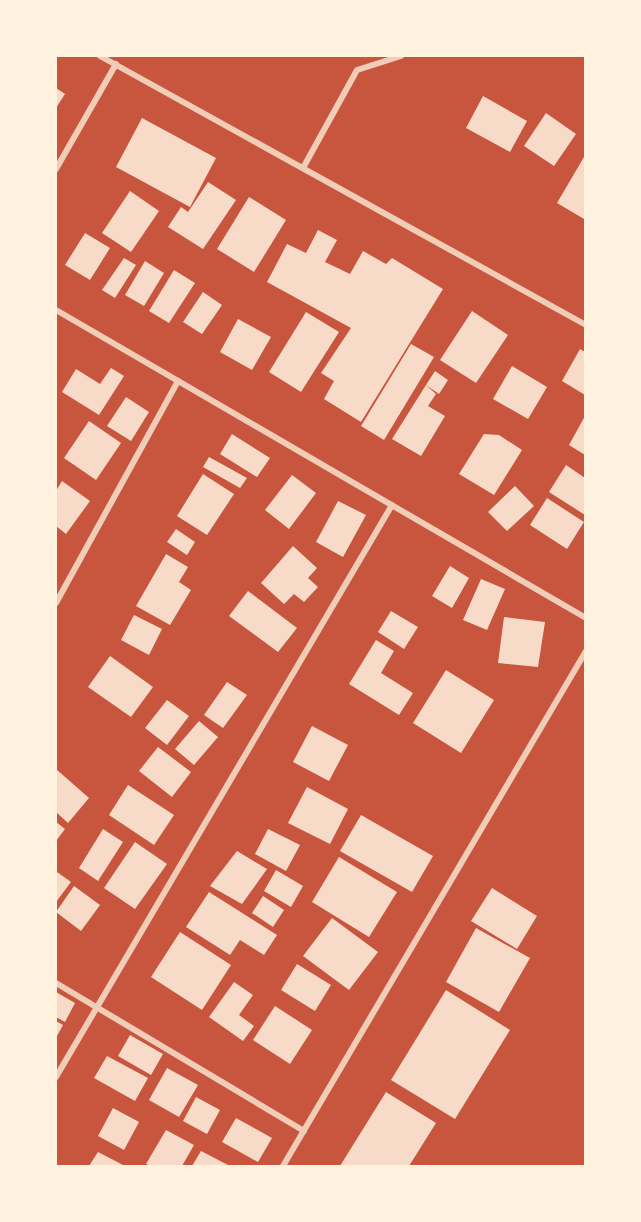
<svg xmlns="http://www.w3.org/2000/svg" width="641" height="1222" font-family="Quicksand,sans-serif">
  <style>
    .building { fill: #f7dbc8 }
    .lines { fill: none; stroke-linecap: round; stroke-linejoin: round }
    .minor { stroke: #f1ccb7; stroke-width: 6 }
  </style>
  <rect width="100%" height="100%" fill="#c8553d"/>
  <g class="building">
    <polygon points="56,88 65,94 56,108"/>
    <polygon points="483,96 527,121 510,152 466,128"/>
    <polygon points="546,113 576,134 554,166 524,146"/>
    <polygon points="142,118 216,158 190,207 116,167"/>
    <polygon points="584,157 585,158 584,219 557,203"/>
    <polygon points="208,182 236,200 203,249 168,227 181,207 188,212"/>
    <polygon points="130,191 159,211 131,252 102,233"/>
    <polygon points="249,197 286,220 254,272 217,249"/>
    <polygon points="318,230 337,240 325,262 350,274 363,251 386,264 392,258 443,289 361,422 324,399 334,381 321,373 351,328 267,282 287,244 306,253"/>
    <polygon points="85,233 110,248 90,280 65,265"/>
    <polygon points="124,258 136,265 115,298 102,290"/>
    <polygon points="145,261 164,273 144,306 125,295"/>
    <polygon points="174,270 195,283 169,323 149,311"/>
    <polygon points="203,292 222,305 202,334 183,322"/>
    <polygon points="472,311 508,335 476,383 440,360"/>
    <polygon points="306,312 339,332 301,392 269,372"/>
    <polygon points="238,319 271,337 252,370 220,352"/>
    <polygon points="411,344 434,357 384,440 361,426"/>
    <polygon points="580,349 585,352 585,395 562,381"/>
    <polygon points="512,366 547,387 528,419 493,399"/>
    <polygon points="111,368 124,376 99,415 62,392 76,369 100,384"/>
    <polygon points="435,371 448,380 439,394 426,385"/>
    <polygon points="426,385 436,394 428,406 445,416 421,456 392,439"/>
    <polygon points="126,397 149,412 131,441 107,426"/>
    <polygon points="585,416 585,455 569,445"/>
    <polygon points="89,421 121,443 96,480 64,458"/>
    <polygon points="232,434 270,458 257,477 220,454"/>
    <polygon points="484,434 499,435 522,450 494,495 459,474"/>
    <polygon points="209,457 247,478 240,488 203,467"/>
    <polygon points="566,465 585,478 585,515 549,492"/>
    <polygon points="203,474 234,494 207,535 177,516"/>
    <polygon points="292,475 316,493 289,529 265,510"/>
    <polygon points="62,481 90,501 66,534 56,526 56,491"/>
    <polygon points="515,486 534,506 507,531 488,512"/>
    <polygon points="547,498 584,522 567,549 530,525"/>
    <polygon points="338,501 366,515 343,557 316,542"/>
    <polygon points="176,529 195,542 187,555 167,542"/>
    <polygon points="293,546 317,568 308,578 318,587 304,602 294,594 284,604 261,583"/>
    <polygon points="166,554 188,567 179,582 191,590 170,625 136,606"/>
    <polygon points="450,566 469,578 452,608 432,596"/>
    <polygon points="481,579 505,589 487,630 463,620"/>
    <polygon points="248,591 297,628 278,652 229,616"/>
    <polygon points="391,611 418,627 404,649 378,632"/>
    <polygon points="134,615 162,629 149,655 121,640"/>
    <polygon points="504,617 545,622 538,667 498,663"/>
    <polygon points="376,640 394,651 381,673 413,693 399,715 349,684"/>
    <polygon points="110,656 153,687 131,717 88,687"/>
    <polygon points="446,670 494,700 461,753 413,723"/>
    <polygon points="227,682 247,695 223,728 204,715"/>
    <polygon points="167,700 189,716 167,745 145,728"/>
    <polygon points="199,721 218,737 194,765 175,749"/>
    <polygon points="312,726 348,745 329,781 293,762"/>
    <polygon points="158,747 191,772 172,797 139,771"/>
    <polygon points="56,769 89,798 68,823 56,812"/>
    <polygon points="128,785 174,815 154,845 109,815"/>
    <polygon points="307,787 348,809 330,844 288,823"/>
    <polygon points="361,815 433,856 412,892 340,851"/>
    <polygon points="56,822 65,829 56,841"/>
    <polygon points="103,829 123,842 98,881 79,868"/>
    <polygon points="268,829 300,845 286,871 255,854"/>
    <polygon points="135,842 167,864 135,909 104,888"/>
    <polygon points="237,851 267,869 242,904 210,886"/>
    <polygon points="339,857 397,892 369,937 312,902"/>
    <polygon points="276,870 303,886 291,907 264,891"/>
    <polygon points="57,872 71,882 56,902 56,874"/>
    <polygon points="74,886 100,905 81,931 56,912"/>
    <polygon points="492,888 537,916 517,949 471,921"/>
    <polygon points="209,892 277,935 264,955 240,940 230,955 186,927"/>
    <polygon points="263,896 284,910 273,927 252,913"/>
    <polygon points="332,918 378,952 349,990 303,956"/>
    <polygon points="476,928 530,958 499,1012 446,982"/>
    <polygon points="180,932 231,965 202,1010 151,977"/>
    <polygon points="297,964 331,985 315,1011 281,990"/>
    <polygon points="234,982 253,995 239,1015 254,1026 243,1041 209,1017"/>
    <polygon points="446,990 510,1030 455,1119 391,1080"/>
    <polygon points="56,992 75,1003 65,1022 56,1017"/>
    <polygon points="275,1006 312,1030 290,1064 253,1040"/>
    <polygon points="56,1021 63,1025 56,1038"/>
    <polygon points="130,1035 163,1054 151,1075 118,1056"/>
    <polygon points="107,1056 148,1078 135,1101 94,1078"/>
    <polygon points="167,1068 198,1085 179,1117 149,1100"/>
    <polygon points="386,1092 436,1123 409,1166 340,1166"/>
    <polygon points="196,1097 220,1110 207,1134 183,1121"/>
    <polygon points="113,1108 139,1122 124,1150 98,1136"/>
    <polygon points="236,1118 272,1138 258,1162 222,1142"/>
    <polygon points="166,1130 194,1145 182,1166 151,1166 146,1164"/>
    <polygon points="201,1151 230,1166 192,1166"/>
    <polygon points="98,1152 125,1166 89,1166"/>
  </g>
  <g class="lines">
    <g class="minor">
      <polyline points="100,56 586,325"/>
      <polyline points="303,168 357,70 401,56"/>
      <polyline points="56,169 116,64"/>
      <polyline points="56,310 586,618"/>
      <polyline points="56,603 178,381"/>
      <polyline points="56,983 304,1131"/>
      <polyline points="56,1077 392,505"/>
      <polyline points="283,1166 586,651"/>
    </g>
  </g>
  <rect width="641" height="1222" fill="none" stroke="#fff3e0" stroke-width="114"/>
</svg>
